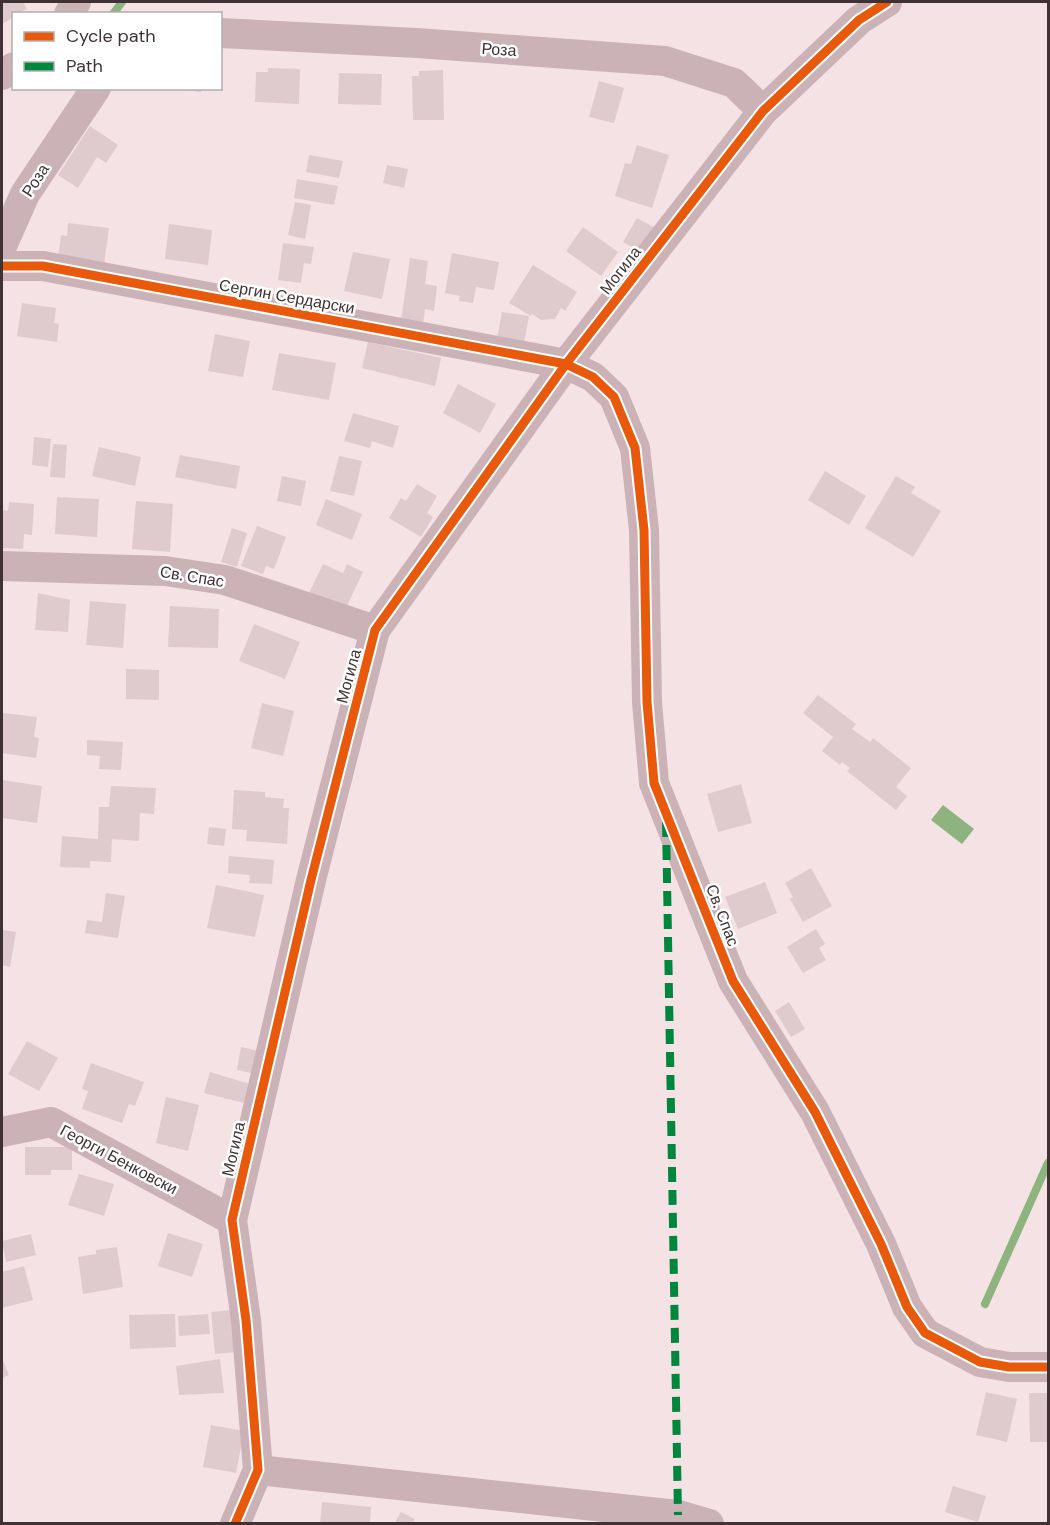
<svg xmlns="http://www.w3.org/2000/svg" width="1050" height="1525" font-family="'DM Sans',sans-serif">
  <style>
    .water { fill: #8db37e }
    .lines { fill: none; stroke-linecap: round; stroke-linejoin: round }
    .stream { stroke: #8db37e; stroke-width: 8 }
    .building { fill: #dfcbce }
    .minor { stroke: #cab2b6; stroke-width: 30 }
    .quiet { stroke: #00873e; stroke-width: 8; stroke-dasharray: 15 8; stroke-linecap: butt }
    .cycleway-casing { stroke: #fff; stroke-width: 13 }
    .cycleway { stroke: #e8590c; stroke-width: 9 }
    .labels { text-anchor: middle; stroke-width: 5; stroke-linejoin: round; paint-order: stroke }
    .street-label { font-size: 16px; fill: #403234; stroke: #fff }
  </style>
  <rect width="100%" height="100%" fill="#f5e2e4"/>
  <polygon class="water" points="943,805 974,829 962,844 931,820"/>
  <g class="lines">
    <g class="stream">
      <polyline points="113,14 122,2"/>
      <polyline points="985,1304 1048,1163"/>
    </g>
  </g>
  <g class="building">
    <polygon points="2,2 23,2 27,9 14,14 14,17 2,24"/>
    <polygon points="268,68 300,69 299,104 255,102 256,72 268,72"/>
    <polygon points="443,70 444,120 413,120 412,76 419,76 419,71"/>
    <polygon points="339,73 382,74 381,105 338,104"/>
    <polygon points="599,81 624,88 614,123 589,117"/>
    <polygon points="167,88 201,88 201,92"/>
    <polygon points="90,126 118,145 106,163 97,157 78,188 58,175"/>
    <polygon points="637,145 669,155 652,208 615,196 625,163 631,164"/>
    <polygon points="309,155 343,161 339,178 306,172"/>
    <polygon points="387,165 408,169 404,188 383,183"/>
    <polygon points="297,179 338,186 334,205 294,198"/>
    <polygon points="295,202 311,205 305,239 288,235"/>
    <polygon points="637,218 655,228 641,252 623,242"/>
    <polygon points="68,223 109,228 104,265 58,259 61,235 67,236"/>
    <polygon points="169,224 212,230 208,265 165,259"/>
    <polygon points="583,227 618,252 601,276 566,251"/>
    <polygon points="283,243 314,247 311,264 304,263 301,283 278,280"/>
    <polygon points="353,252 390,259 382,299 344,291"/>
    <polygon points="452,253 499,262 494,290 476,287 473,303 459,301 460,296 445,293"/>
    <polygon points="410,258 428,261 425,284 437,286 434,311 425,309 423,325 401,321"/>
    <polygon points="533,265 577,292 565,311 561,308 555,319 541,320 532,314 531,316 509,303"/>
    <polygon points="22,303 56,308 54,323 59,324 57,342 17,336"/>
    <polygon points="502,312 529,316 524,343 497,338"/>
    <polygon points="215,334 250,341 243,377 208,371"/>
    <polygon points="368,342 441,358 435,386 362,368"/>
    <polygon points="279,353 336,363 329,400 272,390"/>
    <polygon points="458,384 496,404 480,433 443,413"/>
    <polygon points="353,413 399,426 393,448 372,441 370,448 344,441"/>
    <polygon points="34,437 51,439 48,467 32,465"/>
    <polygon points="53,444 67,445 65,478 50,477"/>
    <polygon points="99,447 141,457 135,486 92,476"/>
    <polygon points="180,455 240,466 236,489 175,477"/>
    <polygon points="339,456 362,461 354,496 330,491"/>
    <polygon points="825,471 866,496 849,525 808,500"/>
    <polygon points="282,476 306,481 301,506 277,501"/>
    <polygon points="896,476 915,487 911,493 941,511 913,557 865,528"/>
    <polygon points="417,484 437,496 427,513 433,517 421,537 389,518 401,498 406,501"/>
    <polygon points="57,497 99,499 97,537 55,534"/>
    <polygon points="326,499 362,514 352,540 316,525"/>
    <polygon points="136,501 173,504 170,552 132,549"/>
    <polygon points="9,502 34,504 32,535 24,534 23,549 2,548 2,510 8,511"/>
    <polygon points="257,526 286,537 274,569 266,566 263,574 241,566"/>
    <polygon points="232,528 247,533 237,567 221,562"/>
    <polygon points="323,564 343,573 347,564 363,572 344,612 308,595"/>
    <polygon points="38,593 70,600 68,632 35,630"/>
    <polygon points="90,601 126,604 123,648 86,645"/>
    <polygon points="170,606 219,609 218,648 168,647"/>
    <polygon points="254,624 300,642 285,679 239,661"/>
    <polygon points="126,669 159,670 159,700 126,699"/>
    <polygon points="818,695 856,724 852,729 870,742 873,738 911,768 896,787 907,796 896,810 847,771 850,768 842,762 840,765 822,751 833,737 803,713"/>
    <polygon points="262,703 294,711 283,756 251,748"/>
    <polygon points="3,713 37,717 34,737 39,738 36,758 2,753"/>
    <polygon points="87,740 123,742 121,770 99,769 100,756 87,755"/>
    <polygon points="2,780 42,786 37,823 2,818"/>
    <polygon points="741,784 752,823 718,832 707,794"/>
    <polygon points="111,786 156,788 154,814 140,813 139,841 112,839 111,862 90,861 90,868 60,867 62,836 98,839 99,807 109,807"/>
    <polygon points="234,790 265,792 265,797 284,799 283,808 289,808 287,844 246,841 247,830 232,829"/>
    <polygon points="209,827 226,829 224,846 207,844"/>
    <polygon points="229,856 274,860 272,884 249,883 250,875 228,873"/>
    <polygon points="811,868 832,906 803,922 790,899 793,897 785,883"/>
    <polygon points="765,882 777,913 738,929 725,897"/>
    <polygon points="216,885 264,895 255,937 207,928"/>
    <polygon points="106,893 125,896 118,938 85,933 87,920 102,922"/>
    <polygon points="816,929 825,944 819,948 826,960 803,973 787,947"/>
    <polygon points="2,930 16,932 10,967 2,965"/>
    <polygon points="789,1002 805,1029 791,1037 775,1011"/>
    <polygon points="27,1041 58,1058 39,1091 8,1074"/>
    <polygon points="241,1047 259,1051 255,1074 237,1070"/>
    <polygon points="91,1063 144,1082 135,1106 129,1104 122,1123 82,1109 88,1091 82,1089"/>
    <polygon points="210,1072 253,1085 248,1104 204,1093"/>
    <polygon points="166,1097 199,1105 188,1151 156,1143"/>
    <polygon points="25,1147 72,1147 72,1170 51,1170 51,1175 25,1175"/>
    <polygon points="79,1174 114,1184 104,1216 68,1205"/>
    <polygon points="168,1233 203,1244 192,1277 158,1266"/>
    <polygon points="31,1234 36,1255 6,1262 2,1241"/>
    <polygon points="117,1247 123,1287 83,1294 78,1257 96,1254 96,1250"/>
    <polygon points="24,1266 33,1300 2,1308 2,1272"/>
    <polygon points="233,1310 237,1352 215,1354 211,1312"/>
    <polygon points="175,1314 176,1347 130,1349 129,1315"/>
    <polygon points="208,1314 210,1334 179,1336 178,1316"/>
    <polygon points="2,1358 9,1375 2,1378"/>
    <polygon points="220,1359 224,1393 179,1395 176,1366"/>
    <polygon points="986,1392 1017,1399 1007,1442 976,1435"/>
    <polygon points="1029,1393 1048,1393 1048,1442 1030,1442"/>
    <polygon points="211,1425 244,1431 236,1473 203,1467"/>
    <polygon points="953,1486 986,1496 978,1522 945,1512"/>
    <polygon points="322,1502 371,1507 370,1524 320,1524"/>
    <polygon points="401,1512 415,1519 412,1524 394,1524"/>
  </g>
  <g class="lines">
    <g class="minor">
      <polyline points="69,14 76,2"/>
      <polyline points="220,33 417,43 665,61 734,83 763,111"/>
      <polyline points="2,75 14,67"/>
      <polyline points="2,246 25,194 96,88"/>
      <polyline points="2,266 43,266 566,364 593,377 614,397 635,448 644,530 647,702 654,783 733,981 815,1112 881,1244 907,1307 925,1333 980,1362 1009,1367 1048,1367"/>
      <polyline points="2,566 165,571 225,580 375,630"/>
      <polyline points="2,1132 51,1122 232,1220"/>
      <polyline points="258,1470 678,1515 709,1524"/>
      <polyline points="235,1524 258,1470 246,1320 232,1220 311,880 375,630 566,364 763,111 859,20 887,2"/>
    </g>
    <polyline class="quiet" points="666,822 678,1515"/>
    <defs>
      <g id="cycleway">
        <polyline points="2,266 43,266 566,364 593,377 614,397 635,448 644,530 647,702 654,783 733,981 815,1112 881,1244 907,1307 925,1333 980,1362 1009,1367 1048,1367"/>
        <polyline points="235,1524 258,1470 246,1320 232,1220 311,880 375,630 566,364 763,111 859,20 887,2"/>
      </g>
    </defs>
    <use href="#cycleway" class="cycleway-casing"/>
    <use href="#cycleway" class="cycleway"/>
  </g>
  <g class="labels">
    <g class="street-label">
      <text transform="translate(499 49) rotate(4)" y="6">Роза</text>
      <text transform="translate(35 180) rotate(-57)" y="6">Роза</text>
      <text transform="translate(620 270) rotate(-52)" y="6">Могила</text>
      <text transform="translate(287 296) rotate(10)" y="6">Сергин Сердарски</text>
      <text transform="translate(192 576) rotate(9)" y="6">Св. Спас</text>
      <text transform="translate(348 676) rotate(-75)" y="6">Могила</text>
      <text transform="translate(723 915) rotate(69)" y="6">Св. Спас</text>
      <text transform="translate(233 1149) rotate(-77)" y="6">Могила</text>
      <text transform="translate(119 1159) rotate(28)" y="6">Георги Бенковски</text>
    </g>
  </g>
  <rect width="1050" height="1525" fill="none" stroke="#403234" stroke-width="6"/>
  <rect x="12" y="12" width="210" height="78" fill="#ffffff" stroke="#b3adae" stroke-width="1.5"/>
  <rect x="24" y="32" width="30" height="9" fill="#e8590c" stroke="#b3adae" stroke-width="1.5"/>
  <text x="66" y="42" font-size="18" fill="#403234">Cycle path</text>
  <rect x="24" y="62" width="30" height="9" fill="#00873e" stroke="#b3adae" stroke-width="1.5"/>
  <text x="66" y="72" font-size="18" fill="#403234">Path</text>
</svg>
